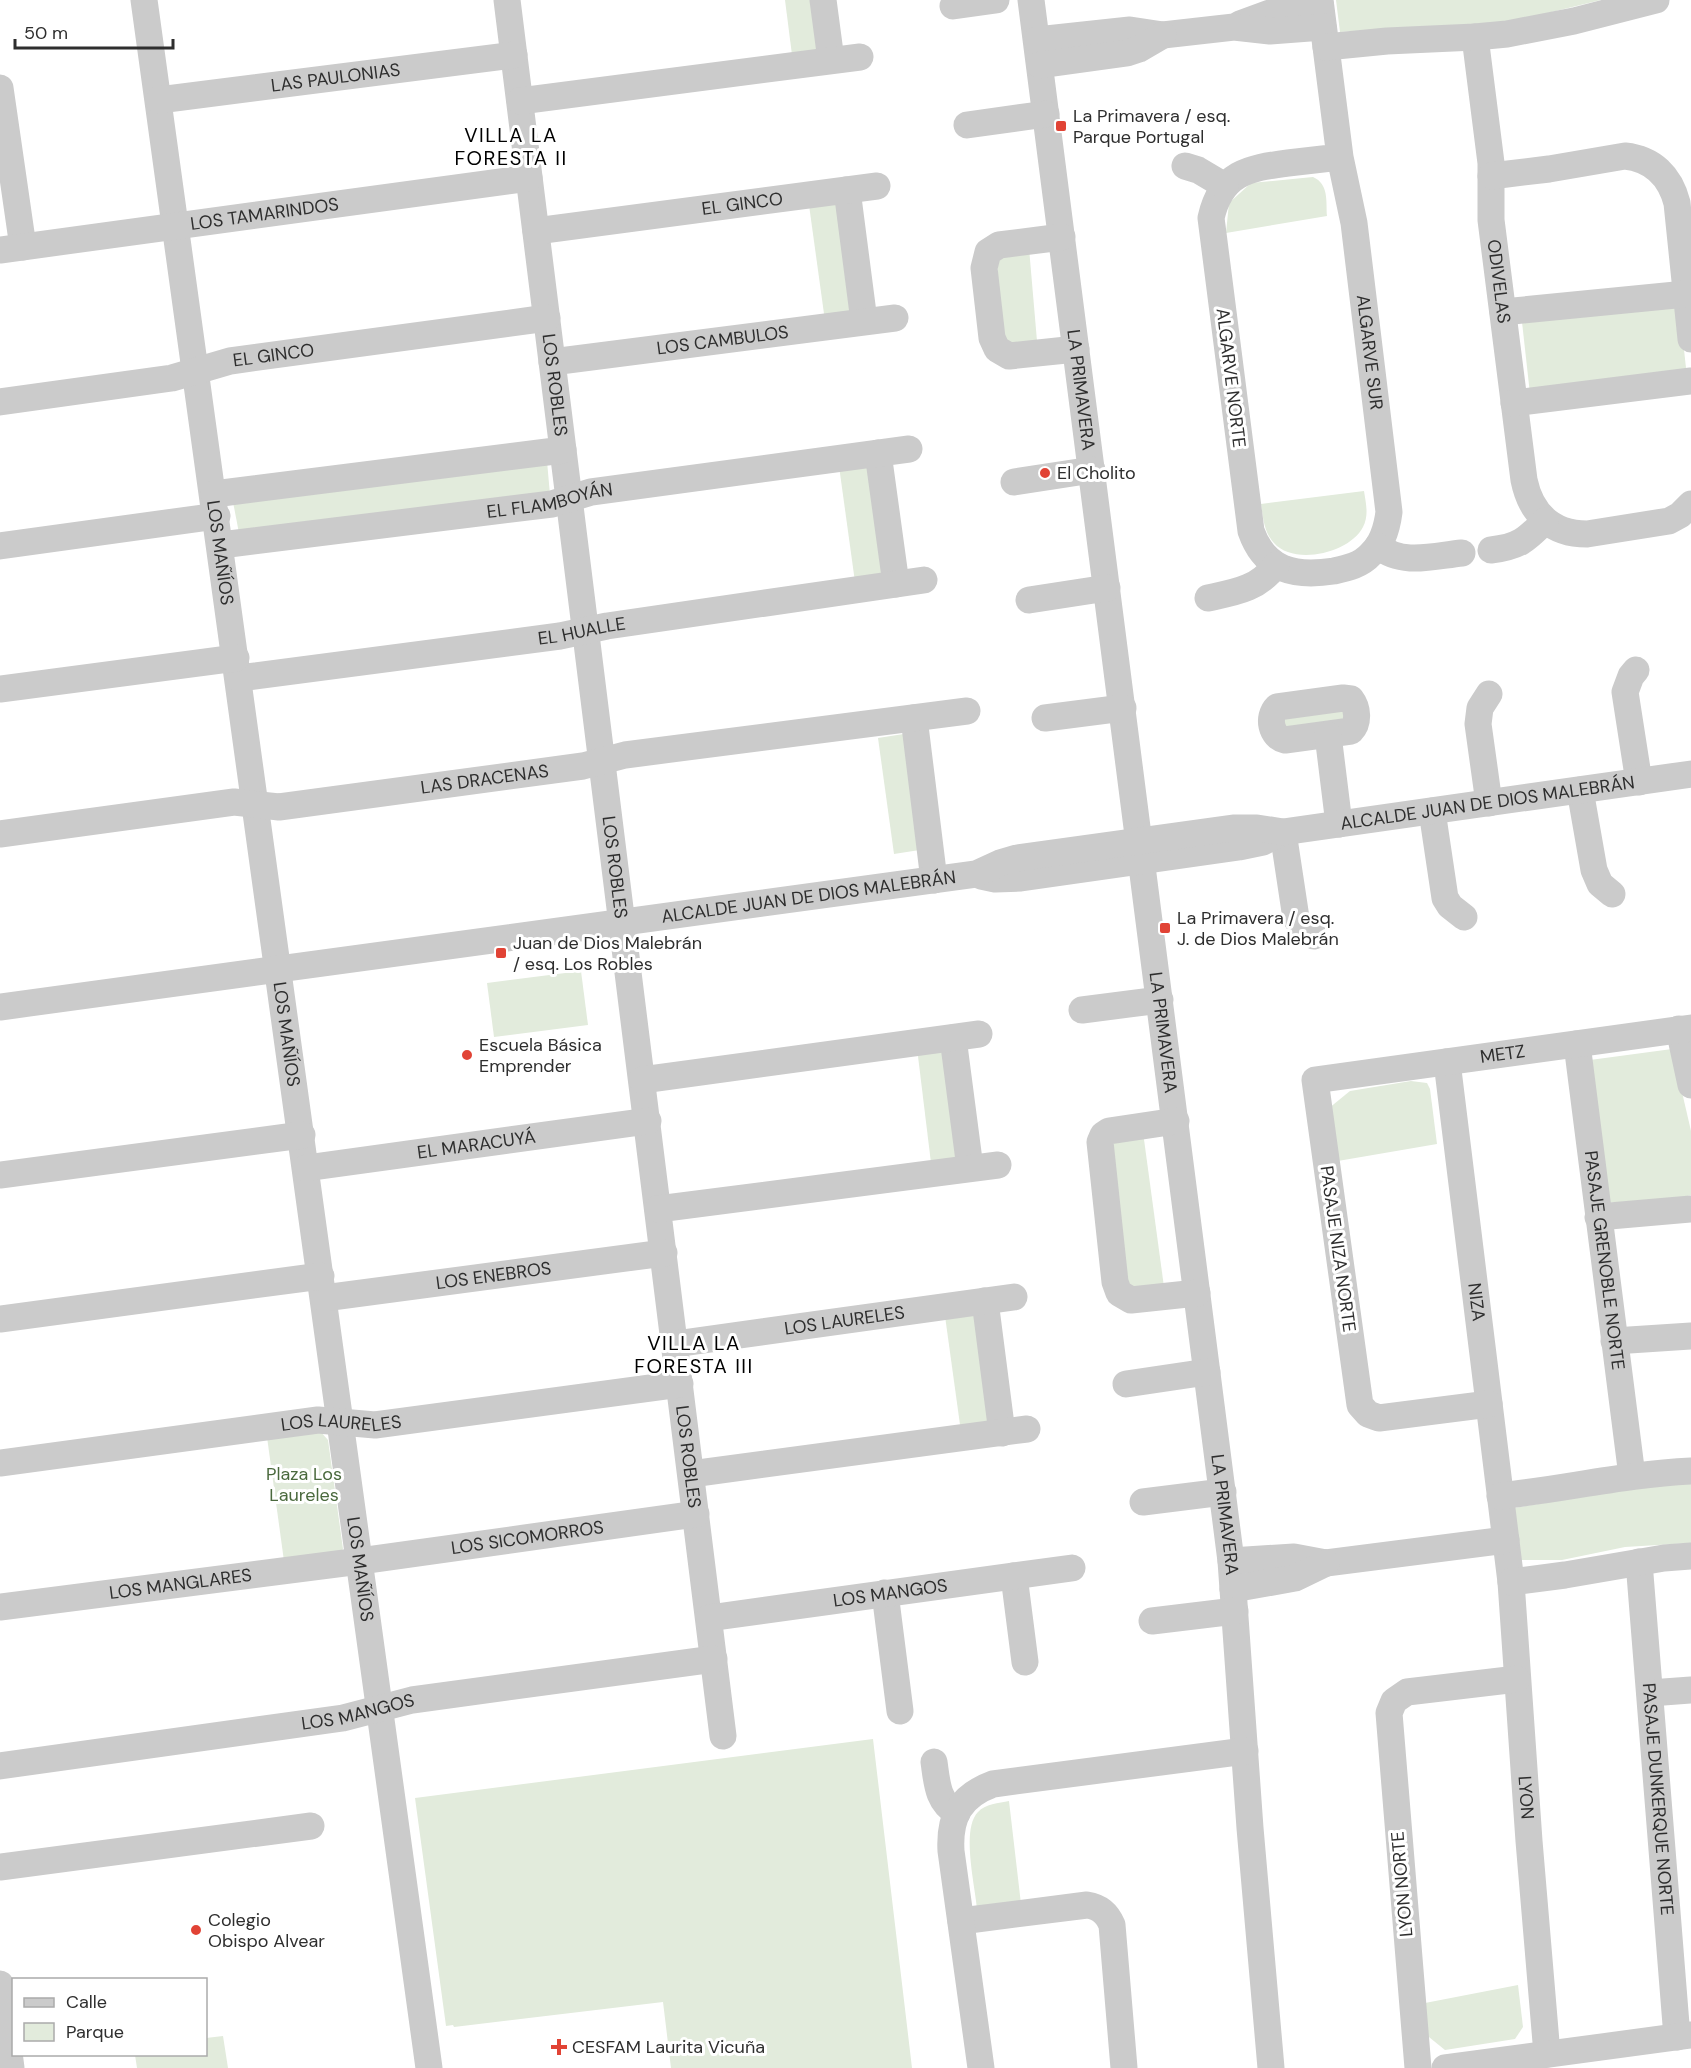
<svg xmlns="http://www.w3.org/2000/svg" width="1691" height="2068" font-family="'DM Sans',sans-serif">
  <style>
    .green { fill: #e2ebdc }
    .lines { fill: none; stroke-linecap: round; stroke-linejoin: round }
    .minor { stroke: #cbcbcb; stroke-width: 27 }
    .poi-dot { fill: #e14335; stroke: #fff; stroke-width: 2 }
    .labels { text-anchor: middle; stroke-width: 6; stroke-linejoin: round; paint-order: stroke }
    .street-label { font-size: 18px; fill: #2e2e2e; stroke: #fff }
    .poi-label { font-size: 18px; fill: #2e2e2e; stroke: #fff; text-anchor: start }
    .park-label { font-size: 18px; fill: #4a693d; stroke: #fff }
    .neighbourhood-label { font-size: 20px; letter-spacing: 1.5px; fill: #000; stroke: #fff }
  </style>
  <rect width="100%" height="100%" fill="#fff"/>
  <g class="green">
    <polygon points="785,0 814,0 821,51 792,55"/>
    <polygon points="1336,0 1601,0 1511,22 1340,32"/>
    <path d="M 1313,177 C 1329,184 1326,201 1327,216 L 1226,233 L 1229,203 L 1251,183 Z"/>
    <polygon points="841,201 857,317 825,321 809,205"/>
    <polygon points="1029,248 1037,341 1012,343 999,335 997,254"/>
    <polygon points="1679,304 1687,377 1530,394 1522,322"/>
    <polygon points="547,461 550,495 239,533 233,502"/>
    <polygon points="870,461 886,578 855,582 839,466"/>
    <path d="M 1364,491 C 1366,504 1369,515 1363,527 C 1350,553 1294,566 1274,543 C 1264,532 1263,518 1261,504 Z"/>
    <polygon points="1345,702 1348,723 1282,733 1279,712"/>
    <polygon points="910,733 926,849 894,854 878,738"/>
    <polygon points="581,971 588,1025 494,1037 487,983"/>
    <polygon points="945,1045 959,1159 931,1163 917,1048"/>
    <polygon points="1672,1049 1691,1131 1691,1195 1677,1199 1602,1203 1590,1060"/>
    <polygon points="1411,1081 1427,1083 1430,1089 1437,1144 1332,1162 1323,1113 1350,1091"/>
    <polygon points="1143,1132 1164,1287 1125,1287 1110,1138"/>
    <polygon points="977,1312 993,1428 961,1432 945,1316"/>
    <polygon points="320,1431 328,1440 343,1549 338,1555 284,1561 267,1437"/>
    <polygon points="1691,1479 1691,1543 1625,1547 1562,1560 1520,1560 1514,1508"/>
    <polygon points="873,1739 912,2068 671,2068 663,2002 454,2027 453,2025 446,2026 415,1798"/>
    <path d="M 1009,1801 L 1021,1904 L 977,1909 C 975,1885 961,1829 978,1812 C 985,1804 999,1803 1009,1801 Z"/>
    <polygon points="1518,1985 1523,2027 1515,2039 1445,2050 1424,2033 1425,2003"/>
    <polygon points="223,2036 228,2068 137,2068 135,2055 206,2054 206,2038"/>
  </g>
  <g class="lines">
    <g class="minor">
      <path id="s1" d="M 144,0 L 429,2068"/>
      <path id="s2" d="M 507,0 L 723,1736"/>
      <polyline points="823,0 831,60"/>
      <path id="s3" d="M 1031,0 L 1231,1561 L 1250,1828 L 1271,2068"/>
      <path id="s4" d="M 1320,0 L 1340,157 L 1354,223 L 1389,512 C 1387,528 1383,543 1371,554 C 1361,565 1348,568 1334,571 C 1295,577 1265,571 1251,531 L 1211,218 C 1221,173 1248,168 1288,163 C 1306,161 1323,159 1340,157"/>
      <polyline points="953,6 996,0"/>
      <polyline points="1240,24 1270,13 1320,4"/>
      <path id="s5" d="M 1475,37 L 1491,163 L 1491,220 L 1524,480 C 1531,514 1552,534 1587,534 L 1669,521 L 1680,515 L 1691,504"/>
      <polyline points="1037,40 1130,30 1163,35 1234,27 1270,31 1323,27"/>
      <polyline points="1326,47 1387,41 1475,37 1507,34 1574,21 1656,0"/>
      <polyline points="1040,65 1127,53 1139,49 1163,35"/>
      <polyline points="0,88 23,247"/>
      <path id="s6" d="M 159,100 L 514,55"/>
      <polyline points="520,101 860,57"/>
      <polyline points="967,125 1046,114"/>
      <polyline points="1185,166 1198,170 1225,186"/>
      <path d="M 1491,176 L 1549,169 L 1625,156 C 1653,159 1670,176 1677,203 L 1691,339"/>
      <polyline points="847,190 864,321"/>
      <path id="s7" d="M 536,231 L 877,186"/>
      <polyline points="1062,237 999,245 988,252 984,268 992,338 997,349 1009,356 1076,349"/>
      <path id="s8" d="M 0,250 L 529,178"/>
      <polyline points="1503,312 1686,294"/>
      <path id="s9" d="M 552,362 L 895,318"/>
      <path id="s10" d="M 0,402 L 172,378 L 230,361 L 547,318"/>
      <polyline points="1514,403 1691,381"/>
      <polyline points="878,453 896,584"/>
      <polyline points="1014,482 1092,470"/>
      <polyline points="214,494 563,450"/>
      <path id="s11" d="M 221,545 L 552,504 L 591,492 L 909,449"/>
      <polyline points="0,546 217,516"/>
      <path d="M 1378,546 C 1402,566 1433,556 1462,553"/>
      <path d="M 1491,550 C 1519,547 1526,540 1545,521"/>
      <path d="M 1208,598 C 1236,592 1258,589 1276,565"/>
      <polyline points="1029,600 1107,588"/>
      <polyline points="1636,670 1631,676 1625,692 1639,782"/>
      <path id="s12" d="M 239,678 L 560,636 L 607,626 L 924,580"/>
      <polyline points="0,689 236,658"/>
      <polyline points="1489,694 1480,708 1478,724 1489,803"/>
      <path d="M 1343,698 L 1351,699 C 1358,708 1359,723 1351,731 L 1285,740 C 1271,737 1267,717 1277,707 Z"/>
      <polyline points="914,718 934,880"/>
      <polyline points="1045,718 1123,708"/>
      <polyline points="1328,735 1339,824"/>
      <polyline points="1580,790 1594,870 1600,884 1612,894"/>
      <polyline points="1432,811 1445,898 1450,906 1464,917"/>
      <polyline points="1283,832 1296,918 1301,926 1314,936"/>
      <path id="s13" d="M 0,834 L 234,802 L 279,807 L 583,766 L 625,755 L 967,711"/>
      <polyline points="981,876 995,879 1021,878 1239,847 1263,842 1277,835"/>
      <path id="s14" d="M 0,1007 L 976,874 L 1000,863 L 1017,858 L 1233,828 L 1257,828 L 1283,832 L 1691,774"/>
      <polyline points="1082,1010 1160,1000"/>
      <polyline points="1679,1029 1691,1085"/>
      <polyline points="953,1038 970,1168"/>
      <path id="s15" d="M 1577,1044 L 1632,1476"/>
      <path id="s16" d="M 1447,1062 L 1511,1582 L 1529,1841 L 1547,2054"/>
      <polyline points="642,1080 979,1034"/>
      <polyline points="1176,1121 1109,1131 1103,1135 1100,1142 1115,1282 1119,1293 1131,1300 1197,1293"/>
      <path id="s17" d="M 306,1168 L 648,1121"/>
      <polyline points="0,1175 302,1135"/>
      <polyline points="658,1209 998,1165"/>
      <polyline points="1598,1217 1691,1209"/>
      <path id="s18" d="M 324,1298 L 664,1253"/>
      <polyline points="985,1301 1002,1433"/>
      <polyline points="0,1319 321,1276"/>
      <polyline points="1614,1341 1691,1336"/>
      <path id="s19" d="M 675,1344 L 1014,1297"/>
      <polyline points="1126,1384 1207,1372"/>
      <path id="s20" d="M 1489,1404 L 1379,1418 L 1368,1414 L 1360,1405 L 1315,1080 L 1691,1028"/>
      <path id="s21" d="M 0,1463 L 318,1420 L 375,1425 L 680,1384"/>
      <polyline points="691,1474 1027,1429"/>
      <path d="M 1500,1496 C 1564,1489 1627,1474 1691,1471"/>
      <polyline points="1143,1502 1223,1492"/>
      <polyline points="1231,1561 1294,1557 1326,1563 1506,1540"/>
      <path id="s22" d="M 1639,1562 L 1677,2037"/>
      <polyline points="1014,1576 1025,1662"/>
      <polyline points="1511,1582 1565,1575 1664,1558 1691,1556"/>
      <polyline points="1233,1589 1295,1578 1326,1563"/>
      <polyline points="885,1593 900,1711"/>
      <path id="s23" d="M 0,1607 L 360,1561 L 696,1514"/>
      <path id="s24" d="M 709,1618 L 1072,1568"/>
      <polyline points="1152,1621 1235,1611"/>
      <polyline points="1650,1693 1691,1690"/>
      <path d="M 934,1762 C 937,1782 937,1802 957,1813"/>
      <path id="s25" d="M 0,1766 L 343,1718 L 412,1700 L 714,1659"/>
      <polyline points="0,1867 311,1826"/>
      <path d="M 961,1921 L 1087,1905 C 1100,1907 1107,1913 1112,1925 L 1124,2068"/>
      <polyline points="0,1984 11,2068"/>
      <path d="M 981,2068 L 951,1851 C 949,1817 960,1796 993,1784 L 1245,1751"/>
      <polyline points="1418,2068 1389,1713 1394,1701 1407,1692 1517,1679"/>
      <polyline points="1445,2068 1691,2035"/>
    </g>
  </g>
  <g class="poi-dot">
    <rect x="1055" y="120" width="12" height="12" rx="3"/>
    <circle cx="1045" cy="473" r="6"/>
    <rect x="1159" y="922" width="12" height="12" rx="3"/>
    <rect x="495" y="947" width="12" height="12" rx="3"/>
    <circle cx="467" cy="1055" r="6"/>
    <circle cx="196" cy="1930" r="6"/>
    <path d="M556 2038h6v6h6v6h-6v6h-6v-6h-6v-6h6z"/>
  </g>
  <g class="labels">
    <g class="street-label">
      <text dy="6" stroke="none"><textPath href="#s6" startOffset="178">LAS PAULONIAS</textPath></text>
      <text dy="6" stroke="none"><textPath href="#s7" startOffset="208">EL GINCO</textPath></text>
      <text dy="6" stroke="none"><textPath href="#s8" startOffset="267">LOS TAMARINDOS</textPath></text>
      <text dy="6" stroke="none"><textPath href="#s5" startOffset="246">ODIVELAS</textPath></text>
      <text dy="6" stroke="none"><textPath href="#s9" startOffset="172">LOS CAMBULOS</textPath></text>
      <text dy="6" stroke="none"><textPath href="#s4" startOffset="356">ALGARVE SUR</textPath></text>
      <text dy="6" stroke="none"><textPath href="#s10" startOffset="278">EL GINCO</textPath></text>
      <text transform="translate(1231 378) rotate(83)" y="6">ALGARVE NORTE</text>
      <text dy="6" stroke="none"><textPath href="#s2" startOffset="388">LOS ROBLES</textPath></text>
      <text dy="6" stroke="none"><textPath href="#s3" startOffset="393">LA PRIMAVERA</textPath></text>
      <text dy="6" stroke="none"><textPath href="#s11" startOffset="332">EL FLAMBOYÁN</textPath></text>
      <text dy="6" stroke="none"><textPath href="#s1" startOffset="558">LOS MAÑÍOS</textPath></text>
      <text dy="6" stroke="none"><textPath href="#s12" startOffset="346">EL HUALLE</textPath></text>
      <text dy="6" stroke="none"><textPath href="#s13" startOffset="489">LAS DRACENAS</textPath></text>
      <text dy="6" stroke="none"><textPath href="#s14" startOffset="1504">ALCALDE JUAN DE DIOS MALEBRÁN</textPath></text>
      <text dy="6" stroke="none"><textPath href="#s2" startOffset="874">LOS ROBLES</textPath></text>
      <text dy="6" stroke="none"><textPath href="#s14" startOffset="816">ALCALDE JUAN DE DIOS MALEBRÁN</textPath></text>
      <text dy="6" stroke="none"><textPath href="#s3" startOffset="1041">LA PRIMAVERA</textPath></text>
      <text dy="6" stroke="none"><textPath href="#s1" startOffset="1044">LOS MAÑÍOS</textPath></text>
      <text dy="6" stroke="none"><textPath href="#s20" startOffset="652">METZ</textPath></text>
      <text dy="6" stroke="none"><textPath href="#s17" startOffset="172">EL MARACUYÁ</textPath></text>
      <text transform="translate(1338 1249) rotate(82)" y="6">PASAJE NIZA NORTE</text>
      <text dy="6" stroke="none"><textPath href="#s15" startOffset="218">PASAJE GRENOBLE NORTE</textPath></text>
      <text dy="6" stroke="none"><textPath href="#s18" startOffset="171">LOS ENEBROS</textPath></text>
      <text dy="6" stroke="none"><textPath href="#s16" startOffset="242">NIZA</textPath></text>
      <text dy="6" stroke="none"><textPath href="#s19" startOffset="171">LOS LAURELES</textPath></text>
      <text dy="6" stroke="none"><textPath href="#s21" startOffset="344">LOS LAURELES</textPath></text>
      <text dy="6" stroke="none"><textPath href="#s2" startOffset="1468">LOS ROBLES</textPath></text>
      <text dy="6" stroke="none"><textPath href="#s3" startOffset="1527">LA PRIMAVERA</textPath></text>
      <text dy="6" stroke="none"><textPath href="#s23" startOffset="532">LOS SICOMORROS</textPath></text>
      <text dy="6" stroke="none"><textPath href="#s1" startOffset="1584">LOS MAÑÍOS</textPath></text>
      <text dy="6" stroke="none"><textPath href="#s23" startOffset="182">LOS MANGLARES</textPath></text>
      <text dy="6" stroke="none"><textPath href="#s24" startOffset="183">LOS MANGOS</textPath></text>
      <text dy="6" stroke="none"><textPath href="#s25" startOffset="362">LOS MANGOS</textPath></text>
      <text dy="6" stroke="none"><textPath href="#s16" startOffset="740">LYON</textPath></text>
      <text dy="6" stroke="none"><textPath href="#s22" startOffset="238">PASAJE DUNKERQUE NORTE</textPath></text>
      <text transform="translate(1402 1884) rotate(-95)" y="6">LYON NORTE</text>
    </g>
    <g class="poi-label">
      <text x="1073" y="122">La Primavera / esq.<tspan x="1073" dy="21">Parque Portugal</tspan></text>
      <text x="1057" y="479">El Cholito</text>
      <text x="1177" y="924">La Primavera / esq.<tspan x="1177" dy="21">J. de Dios Malebrán</tspan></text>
      <text x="513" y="949">Juan de Dios Malebrán<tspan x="513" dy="21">/ esq. Los Robles</tspan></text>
      <text x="479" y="1051">Escuela Básica<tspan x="479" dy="21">Emprender</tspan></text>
      <text x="208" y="1926">Colegio<tspan x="208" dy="21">Obispo Alvear</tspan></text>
      <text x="572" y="2053">CESFAM Laurita Vicuña</text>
    </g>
    <g class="park-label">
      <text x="304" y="1480">Plaza Los<tspan x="304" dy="21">Laureles</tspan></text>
    </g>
    <g class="neighbourhood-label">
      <text x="511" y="142">VILLA LA<tspan x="511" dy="23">FORESTA II</tspan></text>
      <text x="694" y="1350">VILLA LA<tspan x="694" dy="23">FORESTA III</tspan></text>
    </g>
  </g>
  <rect x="12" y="1978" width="195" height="78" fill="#ffffff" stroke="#ababab" stroke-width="1.5"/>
  <rect x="24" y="1998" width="30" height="9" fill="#cbcbcb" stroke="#ababab" stroke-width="1.5"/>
  <text x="66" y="2008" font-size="18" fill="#2e2e2e">Calle</text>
  <rect x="24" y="2023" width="30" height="18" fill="#e2ebdc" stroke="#ababab" stroke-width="1.5"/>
  <text x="66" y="2038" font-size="18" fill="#2e2e2e">Parque</text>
  <path d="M15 39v9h158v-9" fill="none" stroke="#2e2e2e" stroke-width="3"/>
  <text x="24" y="39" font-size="18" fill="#2e2e2e" stroke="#ffffff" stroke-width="4.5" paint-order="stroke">50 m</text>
</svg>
